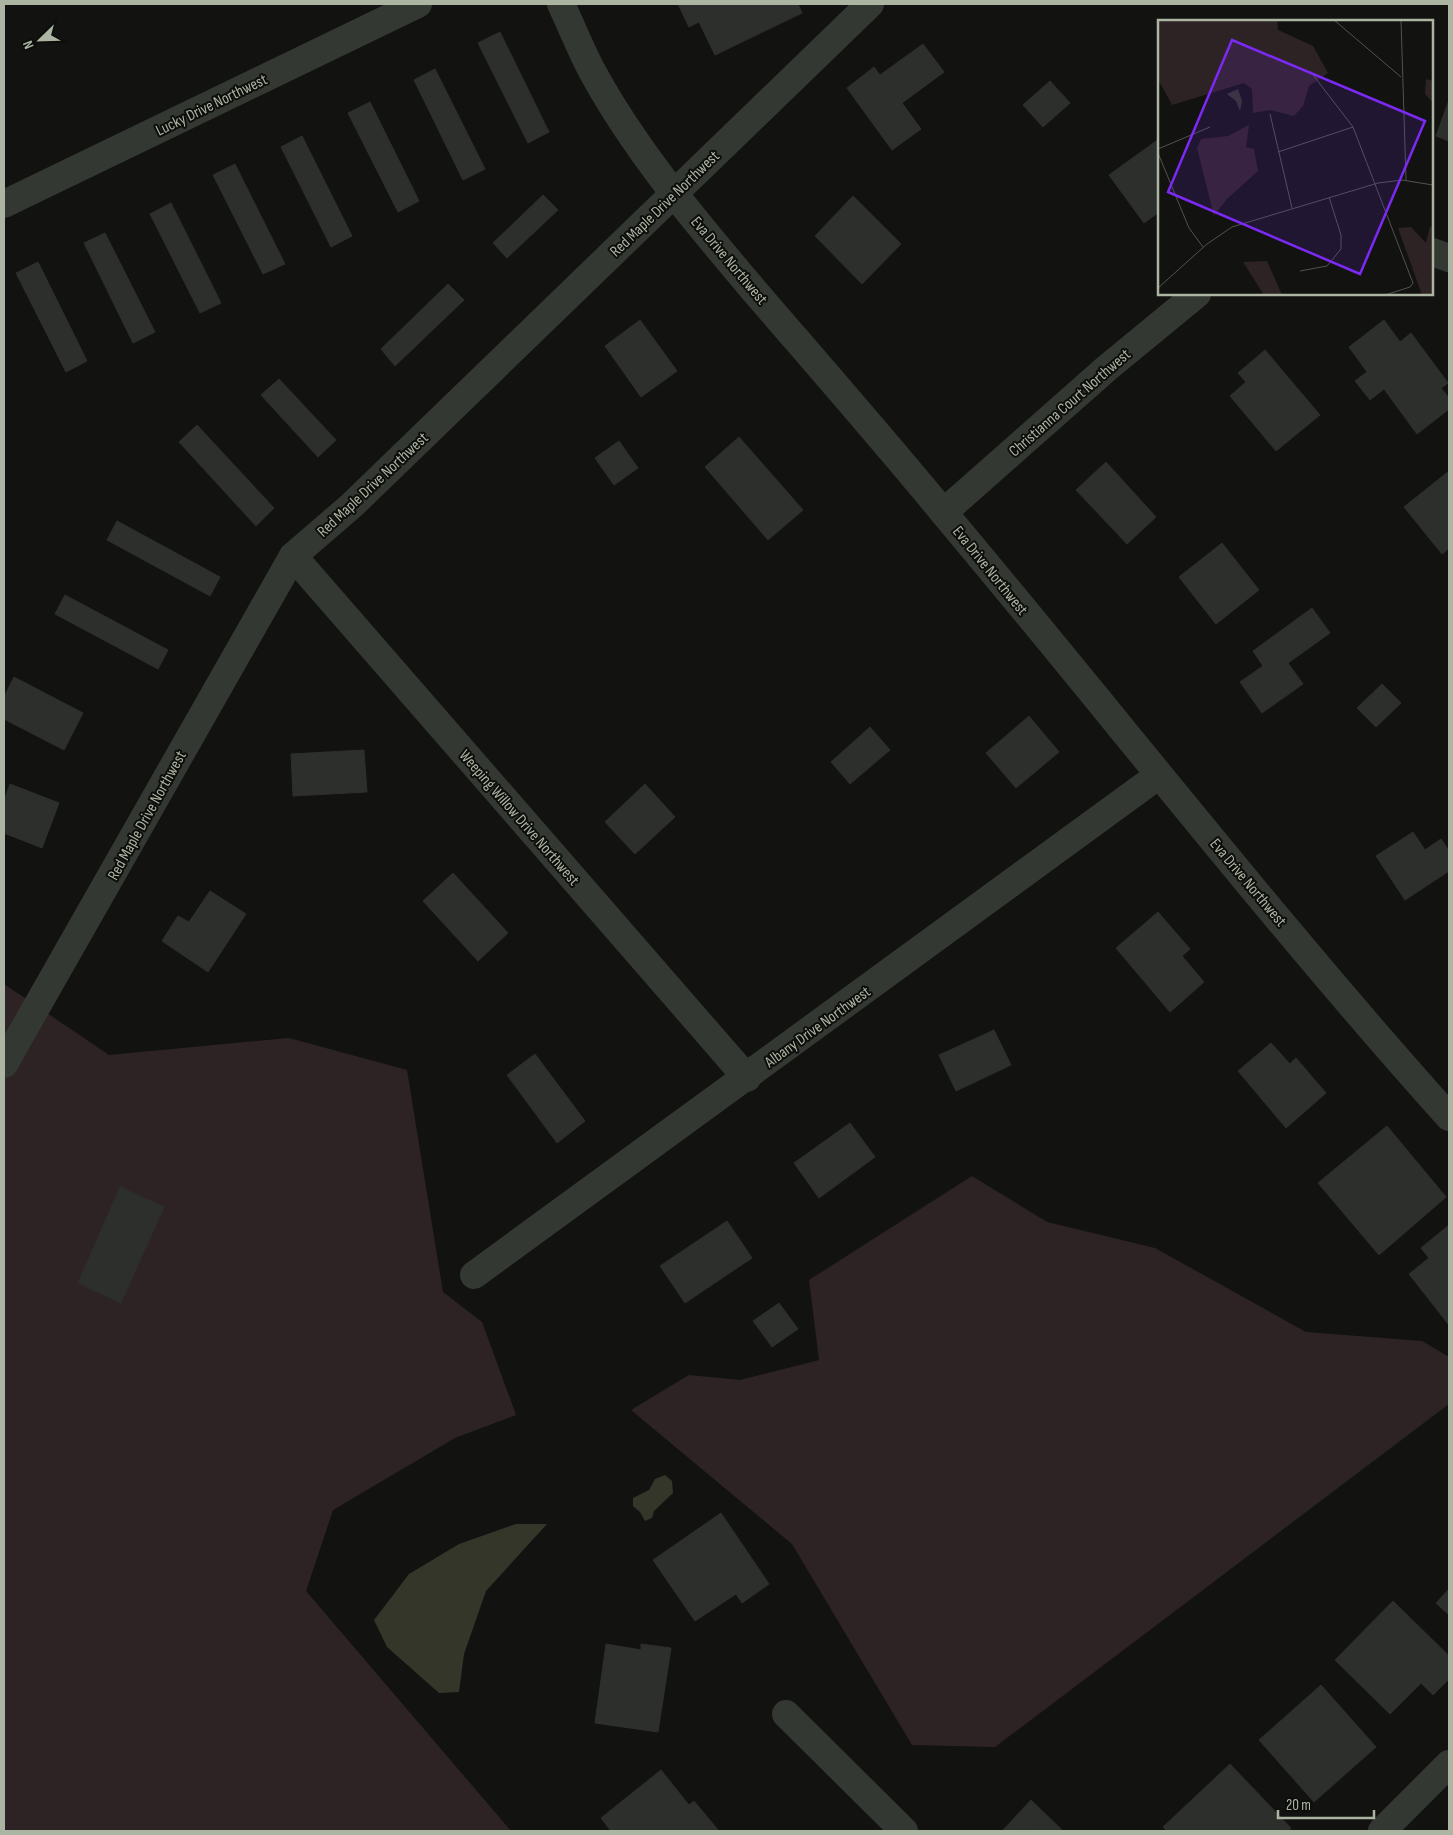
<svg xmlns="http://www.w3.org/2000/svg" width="1453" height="1835" font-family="'Sofia Sans Condensed',sans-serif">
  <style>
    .green { fill: #2d2324 }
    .water { fill: #333628 }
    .building { fill: #2d2f2c; stroke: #2c2f2b }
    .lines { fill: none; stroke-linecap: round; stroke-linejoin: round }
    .street { stroke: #343832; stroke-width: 28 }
    .labels { text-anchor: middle; stroke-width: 4; stroke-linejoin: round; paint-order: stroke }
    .street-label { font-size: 16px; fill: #acb4a2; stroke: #0d0e0c }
    .inset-road { fill: none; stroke: #50534b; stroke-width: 1 }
    .view { fill: #7c29f3; fill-opacity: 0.15; stroke: #7c29f3; stroke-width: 2.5 }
    .inset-edge { fill: none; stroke: #acb4a2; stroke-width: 2.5 }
  </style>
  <rect width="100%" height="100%" fill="#121311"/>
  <g class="green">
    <polygon points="4,984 109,1055 289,1038 407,1070 443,1292 482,1322 516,1415 455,1438 333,1510 306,1591 511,1831 4,1831"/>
    <polygon points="972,1176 1047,1222 1155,1248 1306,1332 1422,1341 1449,1357 1449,1404 995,1747 912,1745 792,1544 631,1410 689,1375 740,1380 819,1360 809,1280"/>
  </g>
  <g class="water">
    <polygon points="665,1475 672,1481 673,1493 654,1511 652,1518 645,1521 640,1512 633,1506 633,1498 649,1490 655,1479"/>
    <polygon points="516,1524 547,1524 486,1591 464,1654 459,1692 439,1693 387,1647 374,1620 409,1574 459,1544"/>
  </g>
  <g class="building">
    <polygon points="678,4 798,4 802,13 715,55 699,22 689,27"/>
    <polygon points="500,32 549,132 528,143 478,43"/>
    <polygon points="923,44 944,72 902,103 921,129 892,150 847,88 874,67 880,75"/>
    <polygon points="435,69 485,169 463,180 414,80"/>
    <polygon points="1050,81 1070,103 1043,127 1023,105"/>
    <polygon points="1449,100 1449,141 1436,136"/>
    <polygon points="370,102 419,201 398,212 348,113"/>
    <polygon points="302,136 352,236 331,247 281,147"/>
    <polygon points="1159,139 1159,212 1144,223 1109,175"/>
    <polygon points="235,164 285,264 263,274 213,175"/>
    <polygon points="543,195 558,210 507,258 493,243"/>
    <polygon points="853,196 901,244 862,284 815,236"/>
    <polygon points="171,203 221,303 200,313 150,214"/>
    <polygon points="105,233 155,332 133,343 84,243"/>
    <polygon points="38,262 87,361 66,372 16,273"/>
    <polygon points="448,284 464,300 395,366 381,349"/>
    <polygon points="640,320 677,371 641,397 605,346"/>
    <polygon points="1384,320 1400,342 1411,333 1448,383 1441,388 1449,398 1449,409 1417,434 1384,389 1370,400 1355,381 1367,372 1349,347"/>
    <polygon points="1265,350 1320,415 1276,451 1230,396 1246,382 1238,373"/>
    <polygon points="279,379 336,440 318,457 261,395"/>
    <polygon points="197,425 274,508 256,526 179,442"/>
    <polygon points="739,437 803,510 768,540 705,467"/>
    <polygon points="619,441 638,468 614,485 595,458"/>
    <polygon points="1106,462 1156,517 1127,544 1076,490"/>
    <polygon points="1449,471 1449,551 1448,549 1442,554 1404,507"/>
    <polygon points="117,521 220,577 210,596 107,540"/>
    <polygon points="1222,543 1259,590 1216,624 1179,577"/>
    <polygon points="65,595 168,650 158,669 55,614"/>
    <polygon points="1312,608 1330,633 1288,663 1303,684 1262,713 1240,682 1263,666 1253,651"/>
    <polygon points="14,677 83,713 64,750 4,719 4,697"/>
    <polygon points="1382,684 1401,703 1376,727 1357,708"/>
    <polygon points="1029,716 1059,752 1016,788 986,753"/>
    <polygon points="870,727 890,750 850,784 831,762"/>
    <polygon points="364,750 367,792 293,796 291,754"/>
    <polygon points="10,784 59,803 42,848 4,833 4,801"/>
    <polygon points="645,784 675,817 635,854 605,822"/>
    <polygon points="1413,832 1425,850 1441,839 1449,851 1449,871 1405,900 1376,856"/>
    <polygon points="453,873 508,933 478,961 423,901"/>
    <polygon points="210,891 246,914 208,972 162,941 178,916 189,922"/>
    <polygon points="1158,912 1190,949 1182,956 1204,982 1170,1012 1116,948"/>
    <polygon points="994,1030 1011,1065 956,1091 939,1055"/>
    <polygon points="1271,1043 1290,1064 1296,1058 1326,1093 1286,1128 1238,1071"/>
    <polygon points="535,1054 585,1121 557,1143 507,1075"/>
    <polygon points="850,1123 875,1157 819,1198 794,1163"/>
    <polygon points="1387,1126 1446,1197 1379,1255 1318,1183"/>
    <polygon points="120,1187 164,1207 121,1303 78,1283"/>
    <polygon points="727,1221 752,1258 685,1303 660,1266"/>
    <polygon points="1449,1225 1449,1325 1409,1274 1429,1258 1421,1248"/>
    <polygon points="779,1303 798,1329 772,1347 753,1321"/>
    <polygon points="721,1513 769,1584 742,1603 736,1594 695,1621 653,1560"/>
    <polygon points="1449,1589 1449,1615 1436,1603"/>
    <polygon points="1393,1601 1449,1656 1449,1679 1433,1695 1421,1683 1390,1714 1335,1660"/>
    <polygon points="606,1644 641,1650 641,1644 671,1648 658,1732 595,1723"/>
    <polygon points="1321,1685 1376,1747 1314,1802 1259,1740"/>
    <polygon points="1230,1764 1291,1828 1288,1831 1167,1831 1163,1827"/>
    <polygon points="661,1770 689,1805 694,1801 719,1831 611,1831 601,1818"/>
    <polygon points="1031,1800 1063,1831 1003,1830"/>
  </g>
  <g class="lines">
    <g class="street">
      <path d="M 561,4 C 571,25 580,48 591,69 C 635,151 697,223 757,294 C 819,366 882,438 943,512 C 1112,713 1273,921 1449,1117"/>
      <polyline points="4,204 418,4"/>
      <polyline points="1432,252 1449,258"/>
      <polyline points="944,512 1107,368 1197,294"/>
      <polyline points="293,556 747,1078"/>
      <polyline points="4,1064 293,556 351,506 870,4"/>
      <polyline points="474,1275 1159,775"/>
      <polyline points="786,1714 904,1831"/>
      <polyline points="1382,1831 1449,1764"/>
    </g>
  </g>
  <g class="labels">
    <g class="street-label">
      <text transform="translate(211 104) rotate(-26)" y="6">Lucky Drive Northwest</text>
      <text transform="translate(664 203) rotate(-44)" y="6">Red Maple Drive Northwest</text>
      <text transform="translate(730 260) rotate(50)" y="6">Eva Drive Northwest</text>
      <text transform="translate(1069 402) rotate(-41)" y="6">Christianna Court Northwest</text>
      <text transform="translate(372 484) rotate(-43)" y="6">Red Maple Drive Northwest</text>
      <text transform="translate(991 570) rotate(51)" y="6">Eva Drive Northwest</text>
      <text transform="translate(146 815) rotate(-61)" y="6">Red Maple Drive Northwest</text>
      <text transform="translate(520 817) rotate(49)" y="6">Weeping Willow Drive Northwest</text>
      <text transform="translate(1249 882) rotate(50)" y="6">Eva Drive Northwest</text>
      <text transform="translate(817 1026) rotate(-36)" y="6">Albany Drive Northwest</text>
    </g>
  </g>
  <g transform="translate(1158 20)">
    <rect width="275" height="275" fill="#121311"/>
    <path d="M 0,0 L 119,0 L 120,10 L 155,26 L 170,53 L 151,66 L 145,86 L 136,96 L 112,90 L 95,93 L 94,69 L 86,63 L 14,85 L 0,59 ZM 268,59 L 275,61 L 275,83 L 267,74 ZM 91,105 L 88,127 L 96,129 L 100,151 L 69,179 L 56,196 L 39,128 L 43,119 L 70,116 ZM 272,206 L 275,208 L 275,275 L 264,275 L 240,208 L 253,207 L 268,223 ZM 109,241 L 124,275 L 106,275 L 85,242 Z" fill="#2d2324"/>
    <path d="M 80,69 L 84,81 L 82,91 L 78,81 L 69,74 Z" fill="#333628"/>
    <path class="inset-road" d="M 176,0 L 243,57M 243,0 L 248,160M 152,51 L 195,107 L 255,263 L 252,267 L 227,275M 112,94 L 134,188M 0,129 L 52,107M 120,132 L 195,107M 0,133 L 31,208 L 45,227M 142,251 L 169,246 L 183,229 L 183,215 L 171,177M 0,268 L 49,224 L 74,207 L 220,163 L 244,160 L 275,165"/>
    <path class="view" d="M 74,20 L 267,101 L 202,254 L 10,172 Z"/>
    <rect width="275" height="275" class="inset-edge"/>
  </g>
  <rect width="1453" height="1835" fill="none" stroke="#acb4a2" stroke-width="10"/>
  <g transform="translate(40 40) rotate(247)" stroke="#0d0e0c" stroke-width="4" paint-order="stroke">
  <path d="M0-4L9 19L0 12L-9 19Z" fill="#acb4a2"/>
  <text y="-8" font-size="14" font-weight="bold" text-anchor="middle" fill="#acb4a2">N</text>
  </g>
  <path d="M1278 1810v8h96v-8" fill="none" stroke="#acb4a2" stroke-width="2.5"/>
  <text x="1286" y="1810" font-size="15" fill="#acb4a2" stroke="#0d0e0c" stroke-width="4" paint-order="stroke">20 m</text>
</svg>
